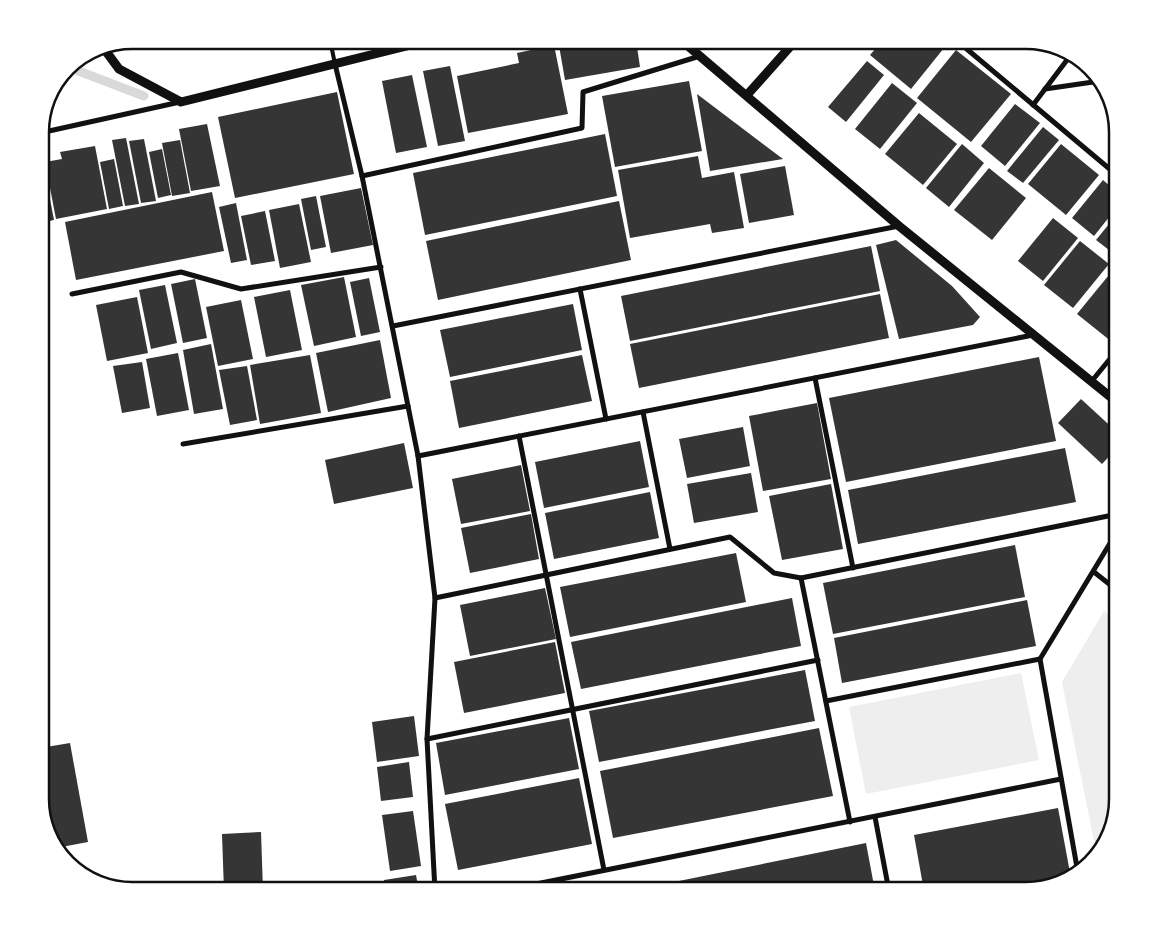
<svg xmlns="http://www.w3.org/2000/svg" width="1158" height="931" font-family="Inter,sans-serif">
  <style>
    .green { fill: #eee }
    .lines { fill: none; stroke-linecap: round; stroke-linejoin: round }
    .stream { stroke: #d9d9d9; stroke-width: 9 }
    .building { fill: #353535 }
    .service { stroke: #111; stroke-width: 4 }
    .minor { stroke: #111; stroke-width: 5 }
    .tertiary { stroke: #111; stroke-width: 9 }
    .rim { fill: none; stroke: #111; stroke-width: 2.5 }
  </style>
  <rect width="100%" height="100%" fill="#fff"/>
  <g class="green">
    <polygon points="1104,611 1118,622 1118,799 1097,856 1062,682"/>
    <polygon points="1021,673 1039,760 866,794 849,707"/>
  </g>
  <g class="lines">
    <polyline class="stream" points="68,67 144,96"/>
  </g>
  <g class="building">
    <polygon points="558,40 636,40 640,67 565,80"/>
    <polygon points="883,40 945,40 948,43 911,89 870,55"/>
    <polygon points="554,45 568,114 468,133 457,76 519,63 517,53"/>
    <polygon points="956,50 1011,94 971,142 917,98"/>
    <polygon points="867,61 884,75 846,122 828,107"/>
    <polygon points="450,66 465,141 438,146 423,71"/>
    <polygon points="412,75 427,147 396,153 382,81"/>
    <polygon points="689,81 702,151 615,167 602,96"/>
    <polygon points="892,83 917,103 880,149 855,129"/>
    <polygon points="337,92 354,174 235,198 218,117"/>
    <polygon points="697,94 783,159 710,171"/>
    <polygon points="1015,104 1040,123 1005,166 981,146"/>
    <polygon points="919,113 957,144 923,185 885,154"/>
    <polygon points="207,124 220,186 191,191 179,129"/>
    <polygon points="1043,127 1059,140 1023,183 1007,171"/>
    <polygon points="605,134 617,196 425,235 413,173"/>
    <polygon points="126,138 139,204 125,206 112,140"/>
    <polygon points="144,139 156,201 141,203 129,141"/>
    <polygon points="180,140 190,193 172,196 162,143"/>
    <polygon points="962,144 984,163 949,207 926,188"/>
    <polygon points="1061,144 1099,175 1066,215 1028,184"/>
    <polygon points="95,146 107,209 56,219 45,162 62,159 60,152"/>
    <polygon points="162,149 171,195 158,198 149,152"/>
    <polygon points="698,156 702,178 734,172 744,228 712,233 710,224 630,238 618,170"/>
    <polygon points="42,158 54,220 40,223 40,159"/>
    <polygon points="114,159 123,206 109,209 100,162"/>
    <polygon points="785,166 794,215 749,223 740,174"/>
    <polygon points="989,168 1026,198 992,240 954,210"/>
    <polygon points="1103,180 1118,193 1118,206 1094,236 1072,218"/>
    <polygon points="361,188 373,245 331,253 320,196"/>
    <polygon points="212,192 224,251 76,280 65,222"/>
    <polygon points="316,196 326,247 311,250 301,199"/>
    <polygon points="619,201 631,260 438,300 426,241"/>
    <polygon points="236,203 247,260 231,263 219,207"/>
    <polygon points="299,204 311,262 280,268 269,210"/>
    <polygon points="265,211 275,261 251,265 241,216"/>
    <polygon points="1118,213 1118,257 1096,240"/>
    <polygon points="1053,218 1078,238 1043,281 1018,261"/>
    <polygon points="896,240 952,286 980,317 973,325 899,339 876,245"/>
    <polygon points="1080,241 1109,264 1073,308 1044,285"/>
    <polygon points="871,246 880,291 630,341 621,296"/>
    <polygon points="1113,270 1118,274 1118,334 1112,342 1077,314"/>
    <polygon points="344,277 356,337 314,346 301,285"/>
    <polygon points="369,278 380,332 361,336 350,282"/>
    <polygon points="195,279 207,338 183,343 171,284"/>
    <polygon points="165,285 177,343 151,349 139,290"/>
    <polygon points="290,290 302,350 266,357 254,297"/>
    <polygon points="880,294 889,338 639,388 630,344"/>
    <polygon points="137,297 148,353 107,361 96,305"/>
    <polygon points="241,300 253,359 218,366 206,307"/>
    <polygon points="573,304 582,350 450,377 440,330"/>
    <polygon points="380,340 391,398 328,412 316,353"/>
    <polygon points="211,344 223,409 194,414 183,350"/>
    <polygon points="178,353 189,410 157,416 146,359"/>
    <polygon points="310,355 321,413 260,424 250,365"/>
    <polygon points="582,355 592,401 459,428 450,381"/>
    <polygon points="1039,357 1056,441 846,482 829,398"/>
    <polygon points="142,362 150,408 122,413 113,366"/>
    <polygon points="247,366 257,420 230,425 219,370"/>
    <polygon points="1081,399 1118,433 1118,447 1102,464 1058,423"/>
    <polygon points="817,403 831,479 763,491 749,416"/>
    <polygon points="743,427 750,466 687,478 679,439"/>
    <polygon points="640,441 649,487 544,508 535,462"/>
    <polygon points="404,443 413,488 334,504 325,460"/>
    <polygon points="1065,448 1076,502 858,544 848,490"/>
    <polygon points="521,465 530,511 461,524 452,479"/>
    <polygon points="751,473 758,512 694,523 687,484"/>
    <polygon points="831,484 843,549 782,560 769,496"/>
    <polygon points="650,492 659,538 554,559 545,513"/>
    <polygon points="531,514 539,559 470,573 461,528"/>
    <polygon points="1015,545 1025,597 833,634 823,583"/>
    <polygon points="736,553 746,602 570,637 560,587"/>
    <polygon points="545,588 556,639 470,656 460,605"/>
    <polygon points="792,598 801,646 581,689 571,642"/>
    <polygon points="1027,600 1036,646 842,683 834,638"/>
    <polygon points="555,642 565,693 464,713 454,662"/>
    <polygon points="805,670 815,721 599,762 589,711"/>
    <polygon points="414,716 419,756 377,762 372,722"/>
    <polygon points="569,718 579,769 445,795 436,743"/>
    <polygon points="819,728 833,796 613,838 600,771"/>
    <polygon points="70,743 88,842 56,848 53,843 40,776 40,748"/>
    <polygon points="409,762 413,797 381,801 377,767"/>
    <polygon points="579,778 592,844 458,870 445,804"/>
    <polygon points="1058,808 1071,878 1067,881 1011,891 924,891 914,835"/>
    <polygon points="413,811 421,866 390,871 382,815"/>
    <polygon points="261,832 263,891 224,891 222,834"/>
    <polygon points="866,843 875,891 633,891 664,884"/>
    <polygon points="416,875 419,891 386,891 384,880"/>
  </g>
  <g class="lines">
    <polyline class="service" points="330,40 335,64"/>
    <g class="minor">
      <polyline points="956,40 1118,176"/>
      <polyline points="335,64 362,176 418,456 435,598 427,739 435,891"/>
      <polyline points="1045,89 1100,81"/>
      <polyline points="1033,105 1070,56"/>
      <polyline points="40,133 180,102"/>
      <polyline points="362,176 582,128 583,92 700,56"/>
      <polyline points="580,289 606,419"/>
      <polyline points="72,294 181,272 241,289 381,267"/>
      <polyline points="393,326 899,226"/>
      <polyline points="815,378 853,568"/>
      <polyline points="1091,382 1118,349"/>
      <polyline points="643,412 670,549"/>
      <polyline points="519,436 604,870"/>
      <polyline points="183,444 408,406"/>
      <polyline points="418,456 1033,335"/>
      <polyline points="1094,572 1118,591"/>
      <polyline points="801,578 850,822"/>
      <polyline points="435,598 730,537 774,573 801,578 1118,514"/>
      <polyline points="826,701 1040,659"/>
      <polyline points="427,739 818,660"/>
      <polyline points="875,817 889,891"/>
      <polyline points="1078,873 1040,659 1118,530"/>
      <polyline points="501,891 1061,779"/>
    </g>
    <g class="tertiary">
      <polyline points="681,40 899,226 1118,403"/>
      <polyline points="105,50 119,69 181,102 431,40"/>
      <polyline points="747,95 796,40"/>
    </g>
  </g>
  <path d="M0 0H1158V931H0ZM132 49H1026A83 83 0 0 1 1109 132V799A83 83 0 0 1 1026 882H132A83 83 0 0 1 49 799V132A83 83 0 0 1 132 49Z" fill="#fff" fill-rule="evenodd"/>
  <path class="rim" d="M132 49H1026A83 83 0 0 1 1109 132V799A83 83 0 0 1 1026 882H132A83 83 0 0 1 49 799V132A83 83 0 0 1 132 49Z"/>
</svg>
